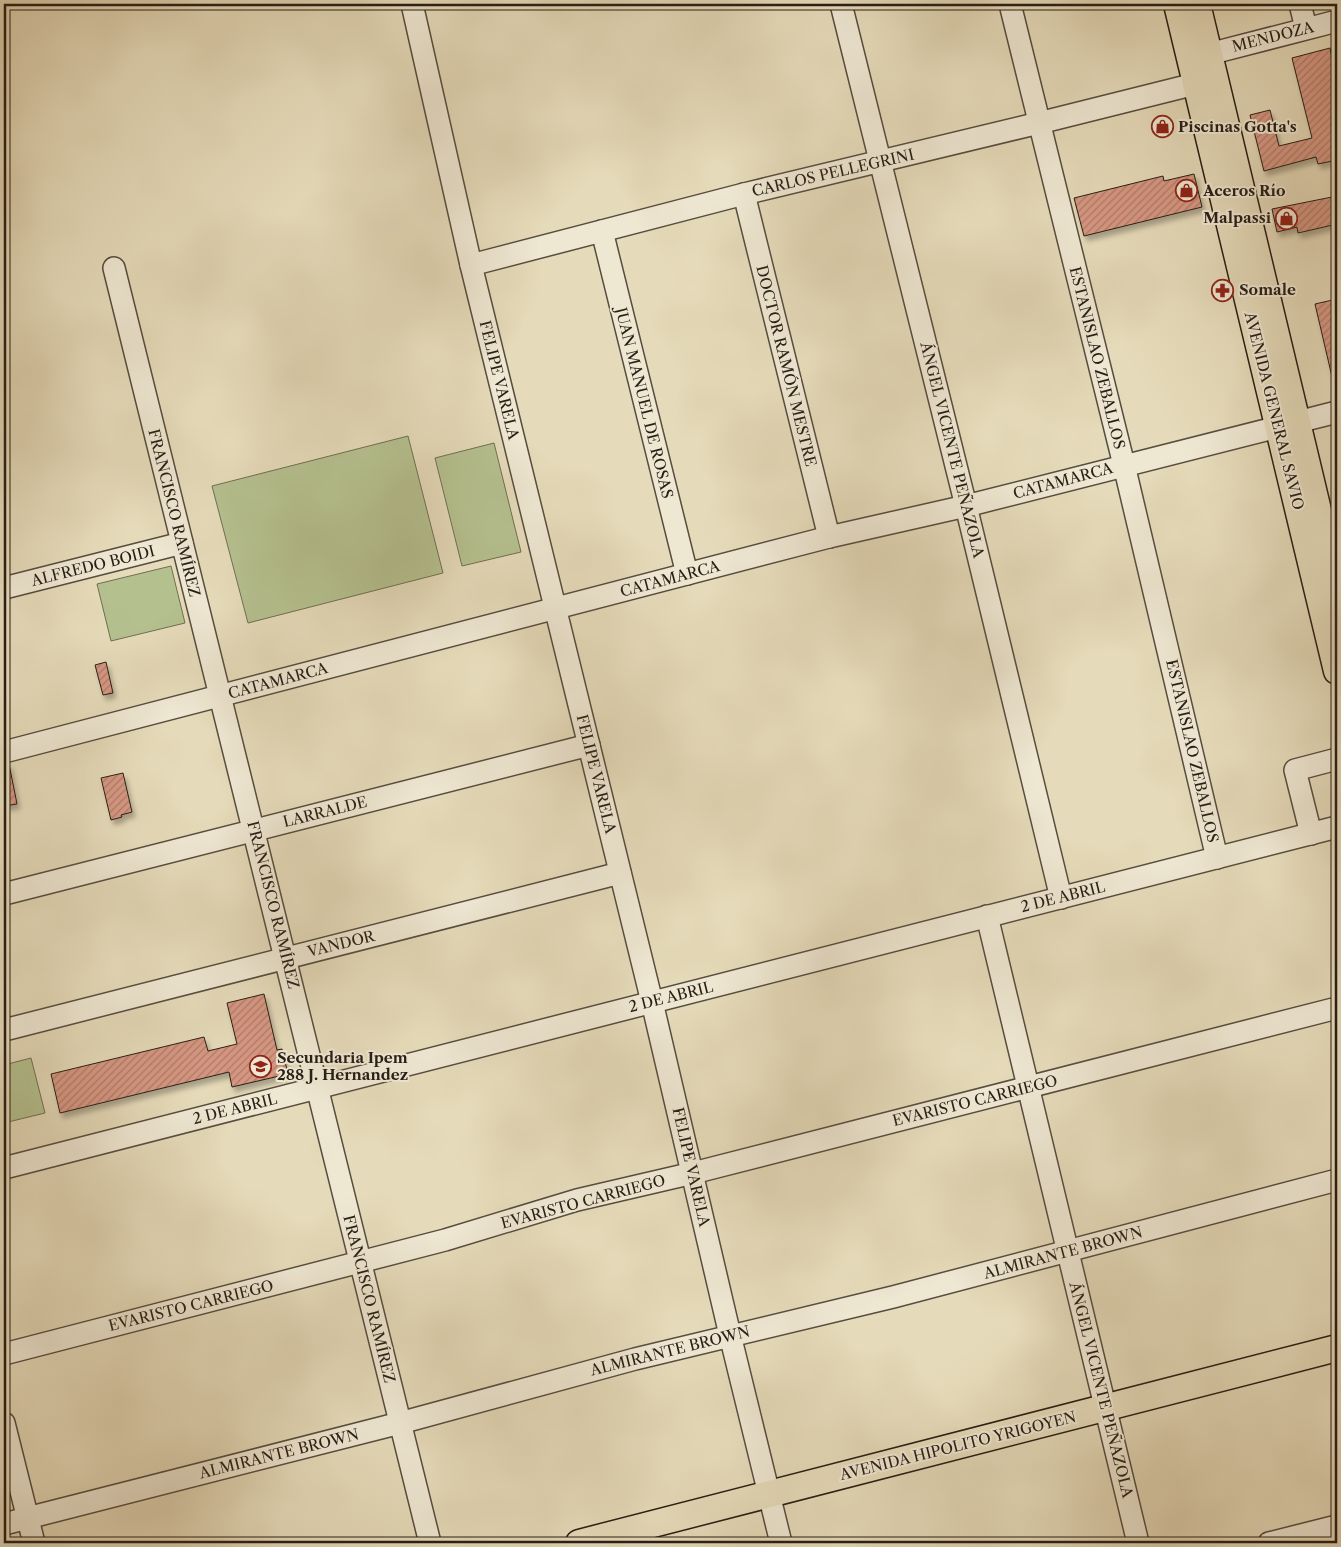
<svg xmlns="http://www.w3.org/2000/svg" width="1341" height="1547" font-family="'Libre Caslon Text',serif">
  <style>
    .green { fill: #b5c08f; stroke: #6e6f52 }
    .building { fill: url(#building-hatch); stroke: #281e16; filter: url(#shadow) }
    .lines { fill: none; stroke-linecap: round; stroke-linejoin: round }
    .minor-casing { stroke: #574d3f; stroke-width: 24 }
    .major-casing { stroke: #281e16; stroke-width: 29 }
    .minor { stroke: #eee7d2; stroke-width: 21 }
    .major { stroke: #e5dab9; stroke-width: 26 }
    .labels { text-anchor: middle; stroke-width: 4; stroke-linejoin: round; paint-order: stroke }
    .street-label { font-size: 15px; fill: #281e16; stroke: #eee7d2 }
    .poi-label { font-size: 15px; font-weight: bold; fill: #281e16; stroke: #eee7d2; text-anchor: start }
  </style>
  <defs>
    <pattern id="building-hatch" width="6" height="6" patternUnits="userSpaceOnUse" patternTransform="scale(1.25)"><rect width="6" height="6" fill="#d69782"/><path d="M-1 1l2-2M0 6l6-6M5 7l2-2" fill="none" stroke="#ae7b69"/></pattern>
    <filter id="shadow"><feDropShadow dx="3" dy="5" stdDeviation="2.5" flood-color="#0004"/></filter>
  </defs>
  <rect width="100%" height="100%" fill="#e5dab9"/>
  <filter id="stains"><feTurbulence type="fractalNoise" baseFrequency=".004" numOctaves="4"/><feColorMatrix values="0 0 0 0 .2 0 0 0 0 .09 0 0 0 0 .02 0 0 0 .5 -.17"/></filter>
  <radialGradient id="worn" r=".72"><stop offset=".6" stop-color="#630" stop-opacity="0"/><stop offset="1" stop-color="#630" stop-opacity=".3"/></radialGradient>
  <g class="green">
    <polygon points="408,436 443,573 248,623 212,486"/>
    <polygon points="494,443 521,552 462,566 435,458"/>
    <polygon points="171,566 185,623 111,641 97,584"/>
    <polygon points="31,1058 45,1113 4,1123 4,1065"/>
  </g>
  <g class="building">
    <polygon points="1330,48 1335,73 1337,72 1337,160 1318,164 1316,157 1264,171 1250,115 1270,110 1279,146 1312,138 1292,58"/>
    <polygon points="1194,174 1202,207 1084,236 1074,198 1163,176 1164,181"/>
    <polygon points="1337,196 1337,224 1298,233 1297,227 1277,232 1272,209"/>
    <polygon points="1337,299 1337,380 1333,381 1315,304"/>
    <polygon points="106,662 113,693 103,695 95,665"/>
    <polygon points="4,764 9,764 17,804 4,806"/>
    <polygon points="123,773 132,812 121,815 122,817 111,820 101,778"/>
    <polygon points="264,994 277,1050 282,1049 288,1074 232,1087 229,1072 60,1113 51,1074 204,1037 208,1051 237,1044 227,1003"/>
  </g>
  <g class="lines">
    <defs>
      <g id="minor">
        <polyline points="412,4 471,265 652,1002 730,1335 781,1543"/>
        <polyline points="841,4 966,506 1061,898"/>
        <polyline points="1010,4 1124,465 1217,858"/>
        <polyline points="1300,4 1306,28"/>
        <polyline points="1209,54 1337,21"/>
        <polyline points="744,194 829,537"/>
        <polyline points="602,231 687,574"/>
        <polyline points="471,265 744,194 1039,123 1195,84"/>
        <polyline points="114,268 430,1543"/>
        <polyline points="4,588 182,543"/>
        <polyline points="4,752 829,537 966,506 1337,412"/>
        <polyline points="1311,834 1295,770 1337,759"/>
        <polyline points="4,894 589,745"/>
        <polyline points="987,916 1138,1543"/>
        <polyline points="4,1030 620,873"/>
        <polyline points="4,1168 1337,827"/>
        <polyline points="4,1354 445,1240 577,1200 693,1173 1337,1008"/>
        <polyline points="4,1423 34,1543"/>
        <polyline points="4,1524 400,1423 635,1359 893,1297 1337,1180"/>
        <polyline points="1269,1543 1337,1526"/>
      </g>
      <g id="major">
        <polyline points="1177,4 1337,671"/>
        <polyline points="1197,4 1337,590"/>
        <polyline points="579,1543 1337,1348"/>
      </g>
    </defs>
    <use href="#minor" class="minor-casing"/>
    <use href="#major" class="major-casing"/>
    <use href="#minor" class="minor"/>
    <use href="#major" class="major"/>
  </g>
  <defs>
    <symbol id="shop-ring" viewBox="-11 -11 22 22"><circle r="9.5" fill="#eee7d2" stroke="#8f2418" stroke-width="1.5"/><path d="M-5-2.5h2.3a2.7 3.5 0 0 1 5.4 0H5L5.5 6h-11ZM-1.5-2.5h3a1.5 2.3 0 0 0-3 0Z" fill="#8f2418"/></symbol>
    <symbol id="pharmacy-ring" viewBox="-11 -11 22 22"><circle r="9.5" fill="#eee7d2" stroke="#8f2418" stroke-width="1.5"/><path d="M-2-6h4v4h4v4h-4v4h-4v-4h-4v-4h4Z" fill="#8f2418"/></symbol>
    <symbol id="school-ring" viewBox="-11 -11 22 22"><circle r="9.5" fill="#eee7d2" stroke="#8f2418" stroke-width="1.5"/><path d="M0-5L7-2L0 1L-7-2ZM-4 1L0 2.5L4 1V4Q0 6-4 4Z" fill="#8f2418"/></symbol>
  </defs>
  <g fill-rule="evenodd">
    <use href="#shop-ring" x="1150" y="114" width="25" height="25"/>
    <use href="#shop-ring" x="1174" y="178" width="25" height="25"/>
    <use href="#shop-ring" x="1274" y="206" width="25" height="25"/>
    <use href="#pharmacy-ring" x="1210" y="278" width="25" height="25"/>
    <use href="#school-ring" x="248" y="1054" width="25" height="25"/>
  </g>
  <g class="labels">
    <g class="street-label">
      <text transform="translate(1273 37) rotate(-14)" y="5">MENDOZA</text>
      <text transform="translate(833 173) rotate(-13)" y="5">CARLOS PELLEGRINI</text>
      <text transform="translate(1097 358) rotate(76)" y="5">ESTANISLAO ZEBALLOS</text>
      <text transform="translate(786 366) rotate(76)" y="5">DOCTOR RAMÓN MESTRE</text>
      <text transform="translate(499 380) rotate(76)" y="5">FELIPE VARELA</text>
      <text transform="translate(644 403) rotate(76)" y="5">JUAN MANUEL DE ROSAS</text>
      <text transform="translate(1274 411) rotate(76)" y="5">AVENIDA GENERAL SAVIO</text>
      <text transform="translate(952 450) rotate(76)" y="5">ÁNGEL VICENTE PEÑAZOLA</text>
      <text transform="translate(1063 481) rotate(-15)" y="5">CATAMARCA</text>
      <text transform="translate(174 513) rotate(76)" y="5">FRANCISCO RAMÍREZ</text>
      <text transform="translate(93 566) rotate(-14)" y="5">ALFREDO BOIDI</text>
      <text transform="translate(670 579) rotate(-15)" y="5">CATAMARCA</text>
      <text transform="translate(278 681) rotate(-15)" y="5">CATAMARCA</text>
      <text transform="translate(1192 751) rotate(77)" y="5">ESTANISLAO ZEBALLOS</text>
      <text transform="translate(596 774) rotate(76)" y="5">FELIPE VARELA</text>
      <text transform="translate(325 812) rotate(-14)" y="5">LARRALDE</text>
      <text transform="translate(1063 897) rotate(-14)" y="5">2 DE ABRIL</text>
      <text transform="translate(273 905) rotate(76)" y="5">FRANCISCO RAMÍREZ</text>
      <text transform="translate(341 944) rotate(-14)" y="5">VANDOR</text>
      <text transform="translate(671 997) rotate(-14)" y="5">2 DE ABRIL</text>
      <text transform="translate(975 1101) rotate(-14)" y="5">EVARISTO CARRIEGO</text>
      <text transform="translate(235 1109) rotate(-14)" y="5">2 DE ABRIL</text>
      <text transform="translate(691 1167) rotate(77)" y="5">FELIPE VARELA</text>
      <text transform="translate(583 1202) rotate(-15)" y="5">EVARISTO CARRIEGO</text>
      <text transform="translate(1063 1253) rotate(-15)" y="5">ALMIRANTE BROWN</text>
      <text transform="translate(369 1299) rotate(76)" y="5">FRANCISCO RAMÍREZ</text>
      <text transform="translate(191 1306) rotate(-14)" y="5">EVARISTO CARRIEGO</text>
      <text transform="translate(670 1351) rotate(-14)" y="5">ALMIRANTE BROWN</text>
      <text transform="translate(1101 1390) rotate(76)" y="5">ÁNGEL VICENTE PEÑAZOLA</text>
      <text transform="translate(958 1446) rotate(-14)" y="5">AVENIDA HIPOLITO YRIGOYEN</text>
      <text transform="translate(279 1454) rotate(-14)" y="5">ALMIRANTE BROWN</text>
    </g>
    <g class="poi-label">
      <text x="1178" y="132">Piscinas Gotta's</text>
      <text x="1203" y="196">Aceros Río</text>
      <text x="1271" y="223" text-anchor="end">Malpassi</text>
      <text x="1239" y="295">Somale</text>
      <text x="277" y="1063">Secundaria Ipem<tspan x="277" dy="17">288 J. Hernandez</tspan></text>
    </g>
  </g>
  <rect width="1341" height="1547" fill="none" stroke="#e5dab9" stroke-width="20"/>
  <rect x="5" y="5" width="1331" height="1537" fill="none" stroke="#281e16" stroke-width="2.5"/>
  <rect x="10" y="10" width="1321" height="1527" fill="none" stroke="#281e16"/>
  <rect width="100%" height="100%" filter="url(#stains)"/>
  <rect width="100%" height="100%" fill="url(#worn)"/>
</svg>
